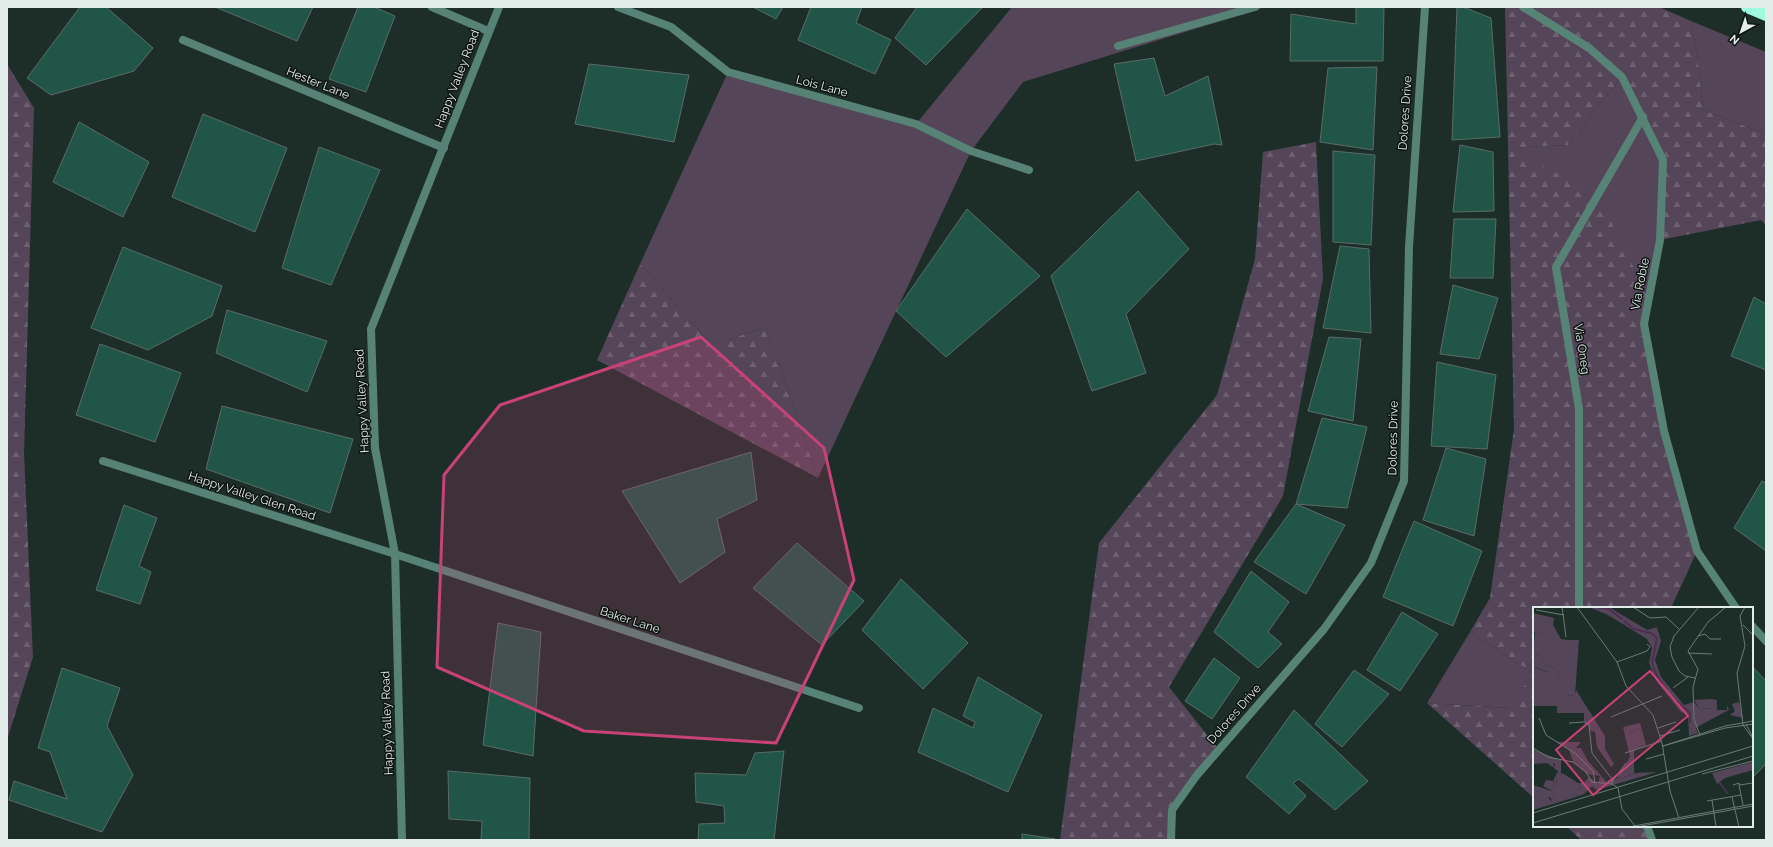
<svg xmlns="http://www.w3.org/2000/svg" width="1773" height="847" font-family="Raleway,sans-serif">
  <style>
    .grass { fill: #554558 }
    .forest { fill: url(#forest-firs) }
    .building { fill: #215547; stroke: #5a6c66 }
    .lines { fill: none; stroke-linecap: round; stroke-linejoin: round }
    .minor { stroke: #568375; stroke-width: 8 }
    .tertiary { stroke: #568375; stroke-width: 8 }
    .motorway { stroke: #9ffbe0; stroke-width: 12 }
    .marked { fill: #c84277; fill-opacity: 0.2; stroke: #c84277; stroke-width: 3; stroke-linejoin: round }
    .labels { text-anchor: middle; stroke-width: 3; stroke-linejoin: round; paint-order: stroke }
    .street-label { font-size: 12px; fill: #e2ece8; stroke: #0d1412 }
    .inset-river { fill: none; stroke: #4b314f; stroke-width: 2 }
    .inset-road { fill: none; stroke: #6c7a75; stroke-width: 1 }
    .view { fill: #c84277; fill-opacity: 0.15; stroke: #c84277; stroke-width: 2 }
    .inset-edge { fill: none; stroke: #e2ece8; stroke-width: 2 }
  </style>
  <defs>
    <pattern id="forest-firs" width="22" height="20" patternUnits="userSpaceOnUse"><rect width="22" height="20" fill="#554558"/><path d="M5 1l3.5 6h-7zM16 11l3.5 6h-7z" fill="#6d6070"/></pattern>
  </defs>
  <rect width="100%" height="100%" fill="#1d2e29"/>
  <g class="grass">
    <polygon points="1012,7 1266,7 1023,82 971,151 818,478 766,327 712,345 640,264 728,72 916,124"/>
    <polygon points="1691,21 1766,52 1766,134 1703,110 1698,60"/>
    <polygon points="1622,77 1663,160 1660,240 1649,298 1508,148 1568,145"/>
    <polygon points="1470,632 1533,673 1510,708 1427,703"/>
  </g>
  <g class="forest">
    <polygon points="1505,7 1659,7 1691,21 1698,60 1703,110 1766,134 1766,225 1761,220 1660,240 1663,160 1622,77 1568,145 1509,148 1598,195 1649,298 1644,324 1664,431 1697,551 1671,608 1534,608 1534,798 1427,703 1509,708 1533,673 1470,632 1490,598 1514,429"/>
    <polygon points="7,64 34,108 24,453 33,657 7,740"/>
    <polygon points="1316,142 1323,279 1283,496 1169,687 1219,750 1172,809 1171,840 1060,840 1099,543 1217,395 1255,259 1263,152"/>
    <polygon points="640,264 712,345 766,327 818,478 597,360"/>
    <polygon points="1566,826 1647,826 1652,840 1581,840"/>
  </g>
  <g class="building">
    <polygon points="80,7 106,7 153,48 134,71 51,95 27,78"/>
    <polygon points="215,7 313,7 297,41"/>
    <polygon points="358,7 374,7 395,16 366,92 329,79"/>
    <polygon points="753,7 783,7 776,19"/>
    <polygon points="811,7 862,7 856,23 891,40 875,74 798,40"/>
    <polygon points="917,7 983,7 926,65 895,38"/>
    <polygon points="1356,7 1384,7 1383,61 1290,61 1291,14 1356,24"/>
    <polygon points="1457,7 1463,7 1491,18 1500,137 1452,140"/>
    <polygon points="1154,58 1165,96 1208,76 1222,145 1214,144 1136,161 1114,64"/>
    <polygon points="589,64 689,75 674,142 575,124"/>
    <polygon points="1377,67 1373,150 1320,142 1328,68"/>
    <polygon points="203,114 287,148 255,232 172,197"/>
    <polygon points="79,122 149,162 123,217 53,182"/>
    <polygon points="1460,145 1493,152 1494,211 1453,212"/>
    <polygon points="319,147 380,170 331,285 282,268"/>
    <polygon points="1333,151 1375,155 1371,245 1333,242"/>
    <polygon points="1138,191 1189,249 1126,314 1146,373 1092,391 1051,276"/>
    <polygon points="967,209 1040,276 946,357 896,311"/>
    <polygon points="1454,219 1496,219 1493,278 1450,278"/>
    <polygon points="1340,246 1369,249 1371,333 1323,328"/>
    <polygon points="123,247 222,286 212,316 148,350 91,328"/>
    <polygon points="1453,285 1498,298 1479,359 1440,354"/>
    <polygon points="1754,297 1766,304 1766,370 1731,356"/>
    <polygon points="227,310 327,341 307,392 216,353"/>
    <polygon points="1329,337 1361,339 1353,421 1308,411"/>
    <polygon points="100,344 181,373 155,442 76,415"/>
    <polygon points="1437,362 1496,375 1487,449 1431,446"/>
    <polygon points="222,406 353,439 330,513 206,469"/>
    <polygon points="1322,418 1367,427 1347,508 1296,504"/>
    <polygon points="1446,448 1486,459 1474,536 1423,520"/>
    <polygon points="751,452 757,500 717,519 725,552 680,583 622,491"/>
    <polygon points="1762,481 1766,483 1766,551 1734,528"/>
    <polygon points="1296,504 1345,525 1306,594 1254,562"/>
    <polygon points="124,505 157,518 139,566 151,572 140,604 96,590"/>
    <polygon points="1414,521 1482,551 1453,626 1383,597"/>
    <polygon points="797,543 864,601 822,645 753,588"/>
    <polygon points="1251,571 1289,602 1268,632 1282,644 1258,668 1214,632"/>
    <polygon points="901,579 968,643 923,689 862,630"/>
    <polygon points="1402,612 1438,634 1400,691 1367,670"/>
    <polygon points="498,623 541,632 533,756 483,745"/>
    <polygon points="1214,658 1240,678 1212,719 1185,701"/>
    <polygon points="1752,666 1766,681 1766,764 1752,778"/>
    <polygon points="62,668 120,688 107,726 133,775 102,832 9,800 14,781 67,799 50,752 38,748"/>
    <polygon points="1354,670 1389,694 1342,747 1315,724"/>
    <polygon points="978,677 1042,715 1008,792 918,752 933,708 973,728 975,722 963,716"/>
    <polygon points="1294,710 1368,781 1335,810 1299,779 1293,783 1306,796 1289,814 1246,777"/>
    <polygon points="784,751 774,840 698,840 699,824 725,823 724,806 696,802 695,773 746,775 755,753"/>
    <polygon points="448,771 530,778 529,840 481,840 482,821 449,819"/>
    <polygon points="1022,834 1055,839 1022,840"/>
  </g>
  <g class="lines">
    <g class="minor">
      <polyline points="432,7 488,31"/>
      <polyline points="618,7 671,27 728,72 916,124 971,151 1029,170"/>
      <polyline points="1523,7 1589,48 1622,77 1663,160 1660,240 1644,324 1664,431 1697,551 1736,608"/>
      <polyline points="183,40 444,148"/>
      <polyline points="1118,46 1255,7"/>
      <polyline points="103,461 395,554 859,708"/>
      <polyline points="1579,608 1579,409 1556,267 1643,117"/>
      <polyline points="1752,626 1766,641"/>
      <polyline points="1647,826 1652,840"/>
      <polyline points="1171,840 1172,810 1197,775 1324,629 1371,563 1404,481 1409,247 1425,7"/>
    </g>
    <polyline class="tertiary" points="402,840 395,554 375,448 371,329 499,7"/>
    <polyline class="motorway" points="1747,7 1766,15"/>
  </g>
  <path class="marked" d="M 701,337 L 824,448 L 854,580 L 776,743 L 584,731 L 437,667 L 444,475 L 500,405 Z"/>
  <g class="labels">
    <g class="street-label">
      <text transform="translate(457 79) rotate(-69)" y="4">Happy Valley Road</text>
      <text transform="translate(318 83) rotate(22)" y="4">Hester Lane</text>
      <text transform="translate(822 86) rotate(15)" y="4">Lois Lane</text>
      <text transform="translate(1405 113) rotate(-86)" y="4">Dolores Drive</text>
      <text transform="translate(1640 284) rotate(-79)" y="4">Via Roble</text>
      <text transform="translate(1582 349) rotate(81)" y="4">Via Oneg</text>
      <text transform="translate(362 401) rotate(-93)" y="4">Happy Valley Road</text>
      <text transform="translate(1393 438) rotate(-89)" y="4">Dolores Drive</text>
      <text transform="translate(252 496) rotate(18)" y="4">Happy Valley Glen Road</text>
      <text transform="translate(630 620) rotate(18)" y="4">Baker Lane</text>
      <text transform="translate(1234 714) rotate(-49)" y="4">Dolores Drive</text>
      <text transform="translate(387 723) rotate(-92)" y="4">Happy Valley Road</text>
    </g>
  </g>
  <g transform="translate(1533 607)">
    <rect width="220" height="220" fill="#1d2e29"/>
    <path d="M 2,24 L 12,27 L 22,39 L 37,37 L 35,33 L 46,33 L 42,88 L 33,89 L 14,82 L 1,60 L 35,74 L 33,70 L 27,70 L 23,62 L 10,57 L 9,51 L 0,44 ZM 178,92 L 184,93 L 181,101 L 167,102 L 161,93 ZM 90,120 L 99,126 L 102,122 L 109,123 L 113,138 L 101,143 L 101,166 L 124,165 L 104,171 L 105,166 L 83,172 L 83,177 L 77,179 L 75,176 L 83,172 L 97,150 ZM 0,141 L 10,153 L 20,155 L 21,161 L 14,156 L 0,157 ZM 31,167 L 45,176 L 48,181 L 42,187 L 46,189 L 0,203 L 0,186 L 9,182 L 19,195 L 22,190 L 19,184 L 10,179 L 13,173 L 20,174 L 21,181 L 24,180 L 23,168 Z" fill="#554558"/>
    <path d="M 56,0 L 76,0 L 114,23 L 124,20 L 128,34 L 122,53 L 128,70 L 151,98 L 161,95 L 167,102 L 181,101 L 184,93 L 184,103 L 194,103 L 194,98 L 196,103 L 173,115 L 163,121 L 165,126 L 156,129 L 155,107 L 148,105 L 124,75 L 116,56 L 119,41 L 114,32 L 75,8 ZM 0,6 L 21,11 L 20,18 L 28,32 L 35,33 L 38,37 L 29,41 L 22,39 L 12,27 L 2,24 L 0,27 ZM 0,44 L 9,51 L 10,57 L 23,62 L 27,70 L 33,70 L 35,74 L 30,77 L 23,74 L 14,65 L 2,60 L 14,82 L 25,84 L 33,89 L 42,88 L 43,83 L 72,129 L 72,142 L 81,157 L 78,160 L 64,140 L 62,125 L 56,123 L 56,118 L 51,115 L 51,106 L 24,106 L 24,99 L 0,99 ZM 206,95 L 210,111 L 197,108 L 202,104 L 199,97 ZM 107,116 L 109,123 L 102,122 L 99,126 L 90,120 ZM 23,135 L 48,135 L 43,141 L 48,141 L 55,154 L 77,179 L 64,183 L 59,179 L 51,187 L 46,189 L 41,186 L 48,181 L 45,176 L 51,176 L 56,170 L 65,177 L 67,169 L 54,167 L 40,155 L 36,142 ZM 1,143 L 28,153 L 28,166 L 31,167 L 23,169 L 24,180 L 30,189 L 26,189 L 21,181 L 20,174 L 25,164 L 21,161 L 22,157 L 7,153 L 1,147 ZM 106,166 L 104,171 L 83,177 L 83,172 ZM 0,178 L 19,184 L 22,190 L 19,196 L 18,191 L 8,187 L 8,183 L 0,186 Z" fill="#554558"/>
    <path d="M 220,155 L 220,163 L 192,171 L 184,177 L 179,166 Z" fill="#554558"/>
    <path class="inset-river" d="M 63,0 L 76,2 L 89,12M 91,14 L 101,22 L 118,26 L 124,31 L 119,56 L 124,69 L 134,84M 136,87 L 157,106 L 157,116M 186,175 L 195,187"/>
    <path class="inset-road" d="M 29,0 L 33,30M 44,0 L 84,55 L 93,79 L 120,108 L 129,136 L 137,184 L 146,211M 100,0 L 117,11 L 133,10 L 146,22M 212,0 L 207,9 L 212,39 L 204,66 L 210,118 L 220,132M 3,3 L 31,8M 210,18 L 220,28M 165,29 L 172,27 L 177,32 L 188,32M 155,46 L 179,47M 84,55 L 114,44 L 117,40 L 114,37M 162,71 L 152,69 L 146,64 L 139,50 L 137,40 L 141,29 L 166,0M 140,81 L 155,70M 78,110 L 129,89M 6,111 L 13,128 L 43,147 L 60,164 L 62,176M 36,116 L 51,115 L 56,118 L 59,146 L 79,172 L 79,177 L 85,181 L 89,202 L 102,219M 213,117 L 220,131M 125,121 L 143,115M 167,128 L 161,112 L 160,80 L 165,62 L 155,44 L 175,15 L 193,0M 127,129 L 147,123M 130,139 L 192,119 L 220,114M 130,139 L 192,121 L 220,117M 0,141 L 15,150 L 40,155 L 53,165 L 59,175 L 79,177M 92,146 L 129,134M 113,152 L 131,147M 169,167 L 220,154M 79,175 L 93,156M 200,178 L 206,176 L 206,178 L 220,176M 206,178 L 210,198M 199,190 L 206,220M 179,193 L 183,220M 174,194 L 208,188M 0,206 L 220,139M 0,216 L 220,149M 95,220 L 220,197M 103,220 L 220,199"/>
    <path class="view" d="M 117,64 L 155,109 L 60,188 L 23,143 Z"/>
    <rect width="220" height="220" class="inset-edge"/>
  </g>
  <rect width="1773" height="847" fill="none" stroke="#e2ece8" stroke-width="16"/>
  <g transform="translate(1741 32) rotate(220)" stroke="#0d1412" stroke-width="3" paint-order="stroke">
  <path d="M0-3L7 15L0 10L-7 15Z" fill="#e2ece8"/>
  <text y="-6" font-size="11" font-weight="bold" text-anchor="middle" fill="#e2ece8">N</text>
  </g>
</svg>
